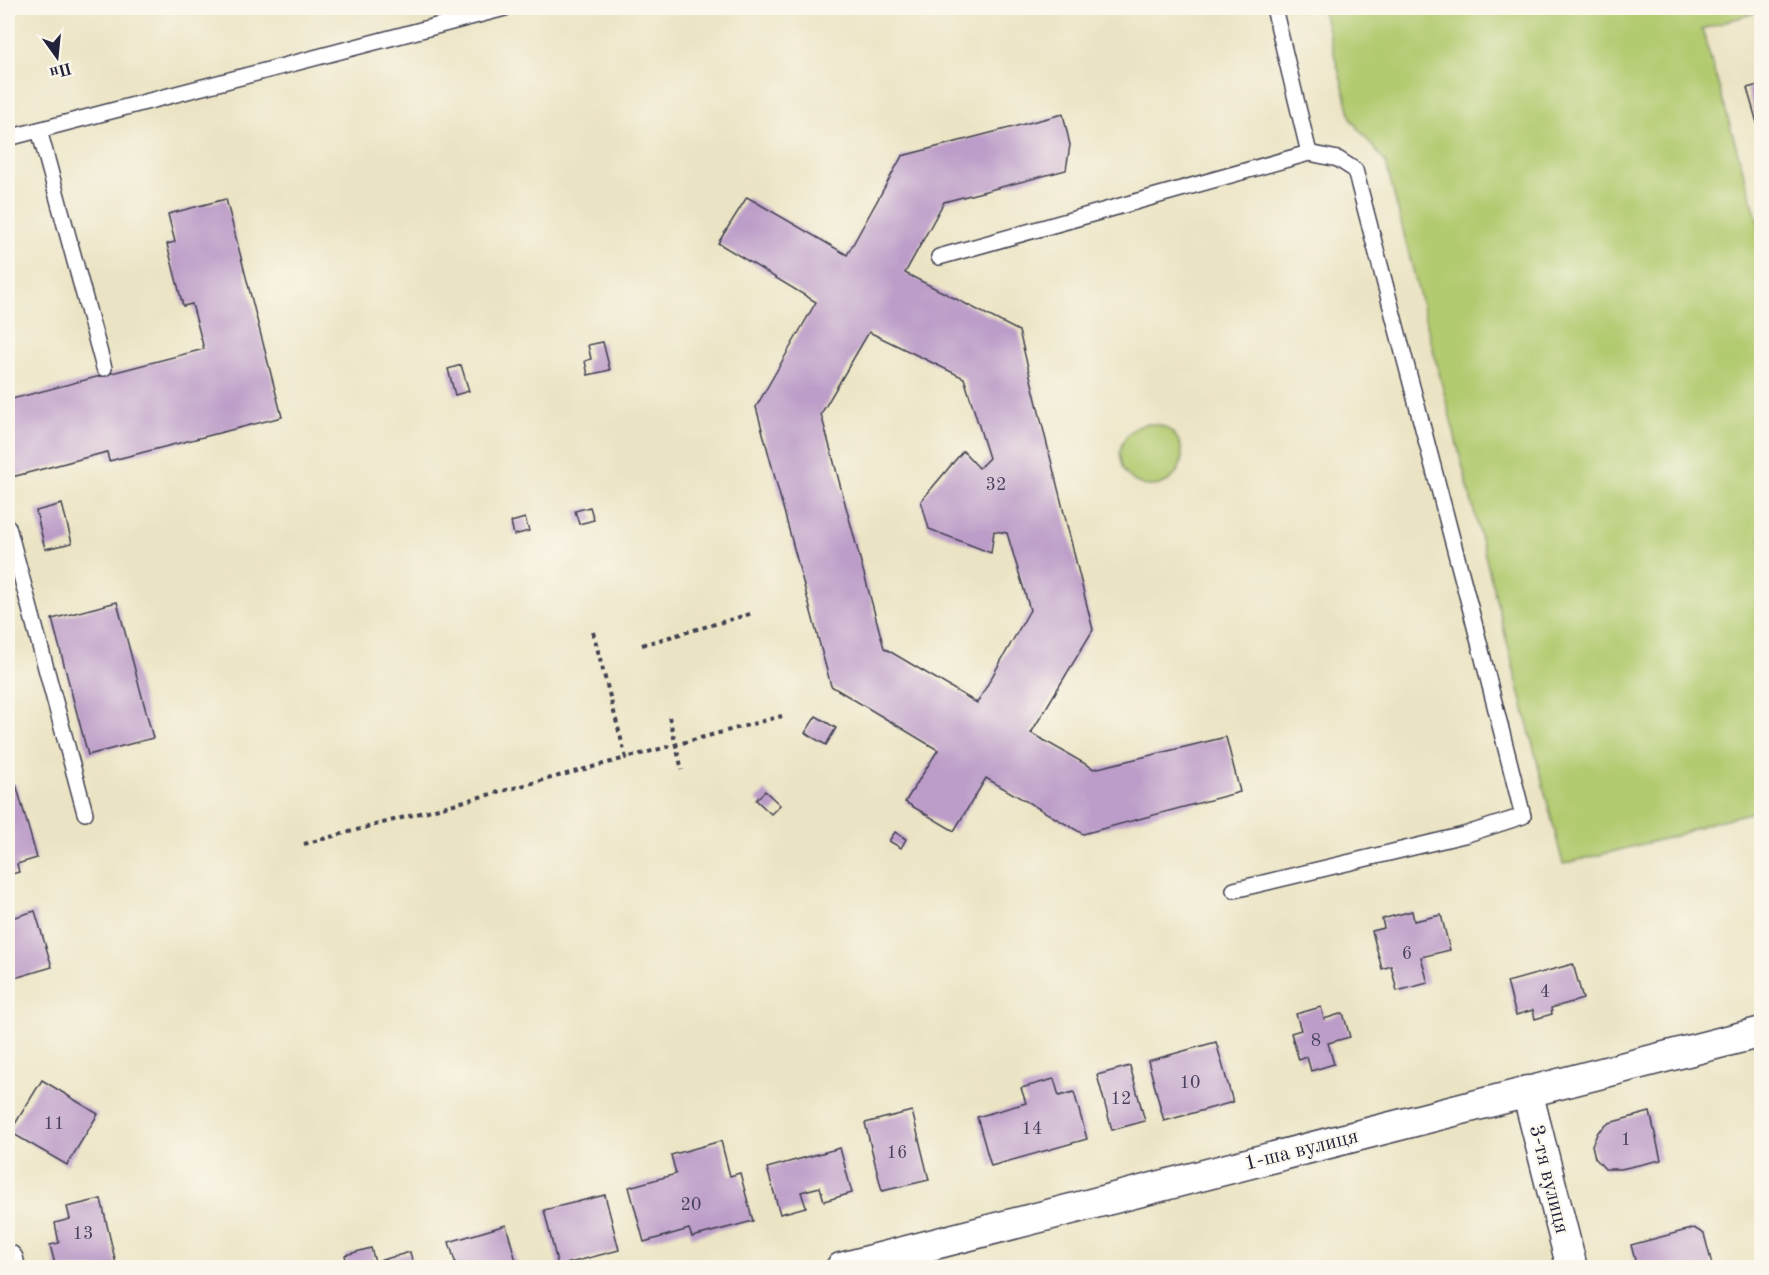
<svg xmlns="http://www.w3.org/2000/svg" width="1769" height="1275" font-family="'Old Standard TT',serif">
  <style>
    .green { fill: #b2ca6f; stroke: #6a7655; stroke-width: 1.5 }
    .building { fill: #bc9cc8; fill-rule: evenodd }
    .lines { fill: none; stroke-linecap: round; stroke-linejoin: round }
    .service-casing { stroke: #403f50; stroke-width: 18 }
    .minor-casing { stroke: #403f50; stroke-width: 33 }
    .path { stroke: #403f50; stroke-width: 4; stroke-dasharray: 4.5 4.5; stroke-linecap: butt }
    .service { stroke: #fff; stroke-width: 15 }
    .minor { stroke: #fff; stroke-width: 30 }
    .labels { text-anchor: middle; stroke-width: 4.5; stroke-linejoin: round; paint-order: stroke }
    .number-label { font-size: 18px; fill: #48405e }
    .street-label { font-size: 21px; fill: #22223b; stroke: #fbf7ec }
  </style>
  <rect width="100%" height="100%" fill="#fbf7ec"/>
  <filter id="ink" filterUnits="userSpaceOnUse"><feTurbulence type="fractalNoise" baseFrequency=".0167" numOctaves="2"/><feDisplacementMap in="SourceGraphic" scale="12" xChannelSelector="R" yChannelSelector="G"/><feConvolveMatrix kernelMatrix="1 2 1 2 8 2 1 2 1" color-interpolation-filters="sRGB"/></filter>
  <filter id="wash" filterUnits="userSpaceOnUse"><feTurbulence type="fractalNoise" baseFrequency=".008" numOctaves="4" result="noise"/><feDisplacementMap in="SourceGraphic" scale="24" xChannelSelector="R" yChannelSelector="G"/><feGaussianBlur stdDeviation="1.35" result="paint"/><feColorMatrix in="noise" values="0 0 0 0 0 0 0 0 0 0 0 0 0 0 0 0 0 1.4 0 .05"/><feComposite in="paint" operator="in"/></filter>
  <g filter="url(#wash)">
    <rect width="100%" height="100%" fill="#ebe4c4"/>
    <g class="green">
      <polygon points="1322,8 1761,8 1761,11 1702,29 1761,232 1761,810 1706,824 1675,836 1563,864 1386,163 1352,121"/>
      <circle cx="1151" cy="455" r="31"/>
    </g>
    <g id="blocks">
      <g class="building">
        <polygon points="1762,84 1762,137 1761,137 1747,88"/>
        <path d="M 1063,114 L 1070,145 L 1066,170 L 944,202 L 905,273 L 1019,331 L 1093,630 L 1031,733 L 1094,769 L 1226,737 L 1240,792 L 1083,834 L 986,778 L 954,831 L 905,802 L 938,750 L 831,686 L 756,407 L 816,302 L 718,243 L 747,197 L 847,255 L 902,156 ZM 869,332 L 964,378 L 989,458 L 979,468 L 963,451 L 921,501 L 929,529 L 991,553 L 994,531 L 1007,533 L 1030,610 L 977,703 L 884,648 L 821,414 Z"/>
        <polygon points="226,199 282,417 109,461 107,452 12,477 8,460 8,400 204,349 192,304 183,306 167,244 175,242 168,214"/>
        <polygon points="603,342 610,370 588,375 585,361 591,359 588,345"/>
        <polygon points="461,365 469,391 455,395 448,369"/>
        <polygon points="62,504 72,543 45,549 36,511"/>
        <polygon points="590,507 594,520 579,524 575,511"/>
        <polygon points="525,518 529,531 514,535 511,522"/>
        <polygon points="117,602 153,738 88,755 52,619"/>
        <polygon points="816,716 836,728 826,745 805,733"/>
        <polygon points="16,784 37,858 17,864 19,872 8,875 8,786"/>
        <polygon points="765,791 780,805 771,814 756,800"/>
        <polygon points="895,832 906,839 901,848 889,841"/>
        <polygon points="35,911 52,967 8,980 8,919"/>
        <polygon points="1412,911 1414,921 1441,915 1450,950 1421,957 1428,983 1397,991 1391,966 1382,969 1372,931 1384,928 1382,919"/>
        <polygon points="1573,964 1583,999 1551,1008 1552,1014 1535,1019 1533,1010 1516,1015 1507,982"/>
        <polygon points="1321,1007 1324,1019 1343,1013 1350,1037 1328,1043 1334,1064 1311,1071 1307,1057 1299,1060 1291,1033 1301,1030 1296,1014"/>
        <polygon points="1216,1042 1233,1102 1164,1121 1148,1061"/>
        <polygon points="1130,1066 1145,1121 1112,1130 1097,1075"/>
        <polygon points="1054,1079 1059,1096 1074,1092 1087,1139 991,1166 977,1117 1026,1103 1021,1088"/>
        <polygon points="42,1080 98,1114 67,1165 10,1132"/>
        <polygon points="912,1111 929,1180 882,1191 865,1123"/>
        <polygon points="1650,1112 1661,1160 1621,1169 1605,1169 1595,1158 1592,1145 1598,1132 1609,1123"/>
        <polygon points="721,1141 730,1176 740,1173 753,1221 692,1237 689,1229 644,1242 629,1187 676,1174 671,1155"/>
        <polygon points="840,1148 852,1193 824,1201 820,1187 801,1192 806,1207 780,1214 767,1168"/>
        <polygon points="605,1195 619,1250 558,1266 544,1210"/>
        <polygon points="101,1199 117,1268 56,1268 50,1245 59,1243 55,1223 70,1219 67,1207"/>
        <polygon points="506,1225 518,1268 457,1268 449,1242"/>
        <polygon points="1694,1228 1704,1234 1713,1268 1637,1268 1631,1245"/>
        <polygon points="371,1248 375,1262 410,1252 414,1268 348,1268 345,1255"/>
      </g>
    </g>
  </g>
  <g filter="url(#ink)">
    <use href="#blocks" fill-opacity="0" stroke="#403f50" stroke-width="1.5"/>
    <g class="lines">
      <defs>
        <g id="service">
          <polyline points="39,130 104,368"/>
          <polyline points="8,138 505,8"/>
          <polyline points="939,257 1309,153 1274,8"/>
          <polyline points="8,527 85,813"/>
          <polyline points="1234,890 1464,835 1523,816 1470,607 1355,170 1338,159 1309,153"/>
        </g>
        <g id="minor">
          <polyline points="1527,1091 1572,1268"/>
          <polyline points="8,1260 10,1268"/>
          <polyline points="841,1268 1762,1032"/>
        </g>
      </defs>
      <use href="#service" class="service-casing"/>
      <use href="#minor" class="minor-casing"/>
      <g class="path">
        <polyline points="593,632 626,758 782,716"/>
        <polyline points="642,645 753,613"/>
        <polyline points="669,717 682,770"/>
        <polyline points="304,844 626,758"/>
      </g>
      <use href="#service" class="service"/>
      <use href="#minor" class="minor"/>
    </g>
  </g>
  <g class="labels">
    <g class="number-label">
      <text x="996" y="490">32</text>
      <text x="1407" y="959">6</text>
      <text x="1545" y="997">4</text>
      <text x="1316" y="1046">8</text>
      <text x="1190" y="1088">10</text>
      <text x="1121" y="1104">12</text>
      <text x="54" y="1129">11</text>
      <text x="1032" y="1134">14</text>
      <text x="1626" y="1145">1</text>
      <text x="897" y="1158">16</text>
      <text x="691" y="1210">20</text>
      <text x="83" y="1239">13</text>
    </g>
    <g class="street-label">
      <text transform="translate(1301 1149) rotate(-14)" y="7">1-ша вулиця</text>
      <text transform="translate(1550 1179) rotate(76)" y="7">3-тя вулиця</text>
    </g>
  </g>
  <rect width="1769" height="1275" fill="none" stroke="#fbf7ec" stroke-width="30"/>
  <g transform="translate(57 57) rotate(165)" stroke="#fbf7ec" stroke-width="4.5" paint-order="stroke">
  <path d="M0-4.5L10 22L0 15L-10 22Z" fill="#22223b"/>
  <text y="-9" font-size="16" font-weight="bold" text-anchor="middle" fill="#22223b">Пн</text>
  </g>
</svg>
